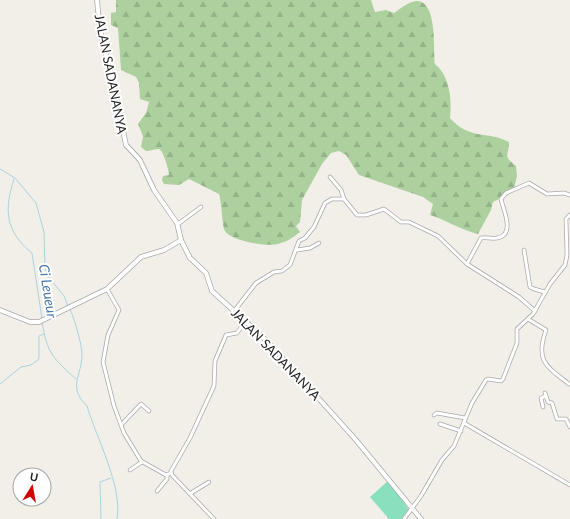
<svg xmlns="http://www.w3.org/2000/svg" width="570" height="519" font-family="Lato,sans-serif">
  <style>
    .forest { fill: url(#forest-firs) }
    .pitch { fill: #88e0be }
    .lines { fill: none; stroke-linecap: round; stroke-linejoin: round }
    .stream { stroke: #aad3df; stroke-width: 1 }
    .minor-casing { stroke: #a9a9a9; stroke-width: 4.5 }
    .tertiary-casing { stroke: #a9a9a9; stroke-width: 5.5 }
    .minor { stroke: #fff; stroke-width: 3 }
    .tertiary { stroke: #fff; stroke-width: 4 }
    .labels { text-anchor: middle; stroke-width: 4; stroke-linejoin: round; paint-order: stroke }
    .street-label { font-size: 13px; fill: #222; stroke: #fff }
    .water-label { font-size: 14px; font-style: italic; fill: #4a7aab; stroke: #fff }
  </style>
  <defs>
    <pattern id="forest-firs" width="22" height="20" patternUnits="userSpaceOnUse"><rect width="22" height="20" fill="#add19e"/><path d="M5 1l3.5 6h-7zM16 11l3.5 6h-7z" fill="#95b388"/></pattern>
  </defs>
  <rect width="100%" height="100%" fill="#f2efe9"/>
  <path class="forest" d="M 116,0 L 371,0 L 375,12 L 386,10 L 394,13 C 400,9 408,2 416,1 C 438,0 433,50 435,64 C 450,76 452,100 450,118 C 471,141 486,130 509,142 C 509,157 502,155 516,166 L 517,176 L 513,192 L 493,202 L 491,210 L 478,234 C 461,230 446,220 430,215 L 433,204 L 423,197 L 359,175 L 346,155 L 339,151 L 331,153 L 322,164 L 302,200 L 300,222 L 296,226 L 300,232 C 294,237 286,242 278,244 C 267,247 231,241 225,231 C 222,226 222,203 219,194 L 189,179 L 179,185 L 164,184 L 162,180 L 163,176 L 169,175 C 169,170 163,150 159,149 C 155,149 150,151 146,151 L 141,147 L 143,136 L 138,124 L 146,113 L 149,102 L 140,99 L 139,83 L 136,77 L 121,70 L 118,28 L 111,25 L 111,13 L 116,12 Z"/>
  <polygon class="pitch" points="388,481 410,511 403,519 389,519 370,497"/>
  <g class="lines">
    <g class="stream">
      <polyline points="0,169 15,178 36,203 44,232 45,267 47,275 64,296 68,306"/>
      <path d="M 14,179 C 4,210 5,231 32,253 L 42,319"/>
      <path d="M 70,309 C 74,317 82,345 82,354 C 82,376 67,387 87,406 C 96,437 123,487 117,519"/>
      <path d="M 42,322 C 47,354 54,359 76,379"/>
      <polyline points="0,384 21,367 31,365 39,359 39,336 44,334"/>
      <polyline points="101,519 100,482 111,478"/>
    </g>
    <defs>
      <g id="minor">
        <polyline points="330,177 341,190 344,199"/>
        <polyline points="178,224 201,207"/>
        <polyline points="297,250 310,248 319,243"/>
        <polyline points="524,250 530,287 534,289 545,292"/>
        <path d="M 467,264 L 481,238 C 487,237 492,239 497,238 C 516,235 503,209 501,199 L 506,193 L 529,183 L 547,194 L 564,193 L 570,195"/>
        <polyline points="107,289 119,310 108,335 103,362 114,406 124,433 141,461 166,475 171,473"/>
        <polyline points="235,310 256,283 274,272 282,271 290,265 299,241 305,238 314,227 325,203 332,199 344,199 357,215 366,215 384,209 401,222 409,222 438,236 467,264 519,297 535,311"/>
        <path d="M 528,319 L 546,330 C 535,361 546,366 569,384"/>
        <polyline points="545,393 548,402 552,403 557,419 566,419 570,427"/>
        <polyline points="543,407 541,398 546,396"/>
        <polyline points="434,415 437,413 465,418"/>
        <polyline points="464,423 570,485"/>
        <polyline points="440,424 461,431"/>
        <polyline points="121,425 141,404 149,411"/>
        <polyline points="130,470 142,462"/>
        <polyline points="157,491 167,479 167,476"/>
        <polyline points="191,493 209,482"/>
        <polyline points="214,519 172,475 171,471 190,438 214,386 215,361 226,335 237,333 245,322"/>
        <polyline points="404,519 421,496 442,460 454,446 472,403 486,380 488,379 501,381 503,379 517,343 517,329 533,314 550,284 565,265 567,255 566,219 570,215"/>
      </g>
      <g id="tertiary">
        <polyline points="97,0 100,30 115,91 126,145 140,160 154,190 177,223 181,240 190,258 206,273 212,291 267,341 356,440 421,519"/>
        <polyline points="0,310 30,322 39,322 107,289 141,257 164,250 181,240"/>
      </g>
    </defs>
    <use href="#minor" class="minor-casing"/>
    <use href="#tertiary" class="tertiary-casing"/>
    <use href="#minor" class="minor"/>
    <use href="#tertiary" class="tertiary"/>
  </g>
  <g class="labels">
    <g class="street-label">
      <text transform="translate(111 74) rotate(79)" y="5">JALAN SADANANYA</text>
      <text transform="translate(276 354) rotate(46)" y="5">JALAN SADANANYA</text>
    </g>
    <g class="water-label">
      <text transform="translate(48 291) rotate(81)" y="5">Ci Leueur</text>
    </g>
  </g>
  <g transform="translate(32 487) rotate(11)"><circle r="19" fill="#ffffff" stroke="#a7a7a7"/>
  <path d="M0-3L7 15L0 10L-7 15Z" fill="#d40000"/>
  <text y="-6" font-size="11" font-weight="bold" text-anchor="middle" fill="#222222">U</text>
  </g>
</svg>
